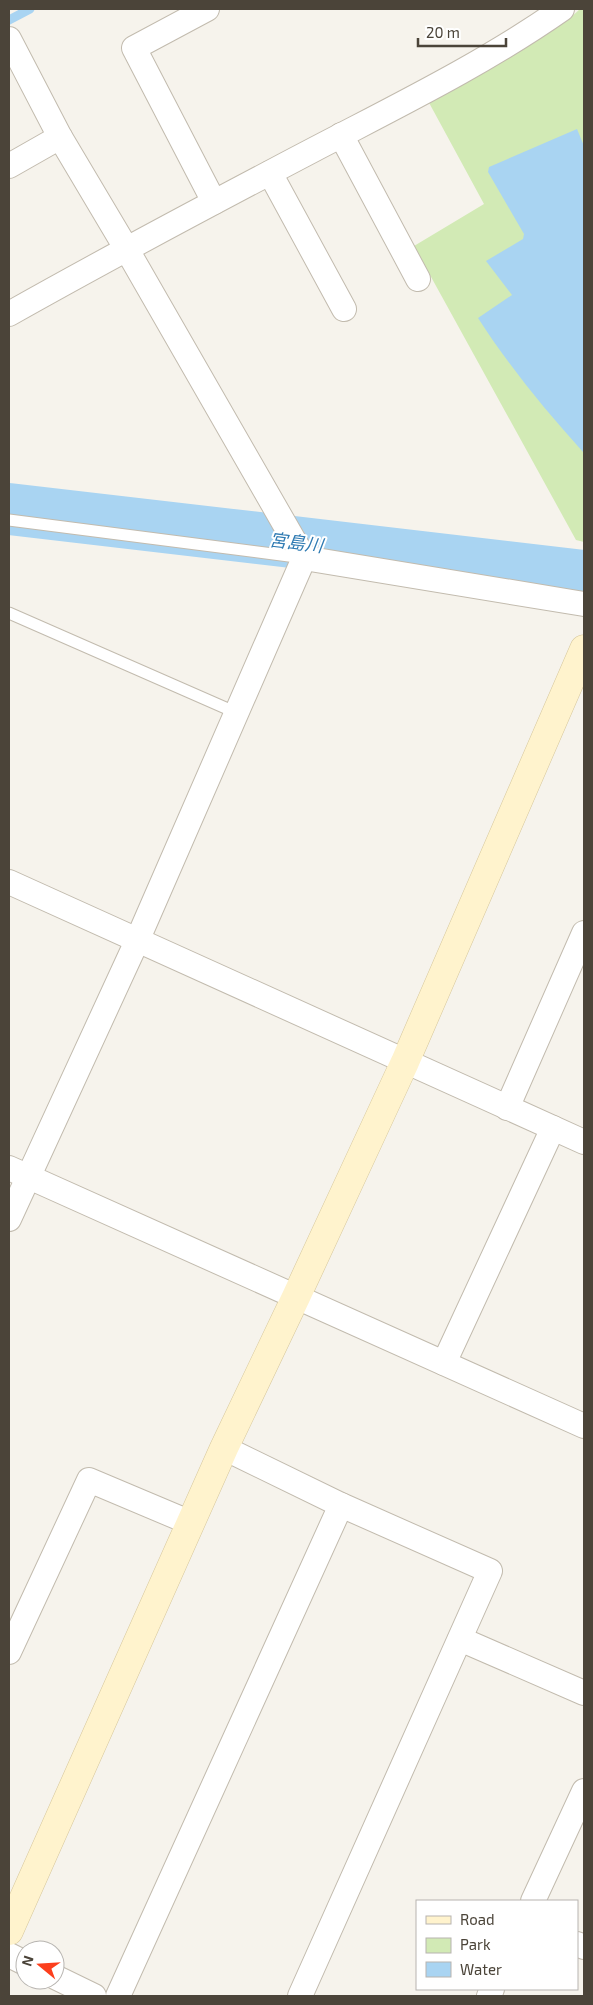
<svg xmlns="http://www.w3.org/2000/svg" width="593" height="2005" font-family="'Exo 2','Noto Sans JP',sans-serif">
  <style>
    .green { fill: #d2eab5 }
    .water { fill: #a9d4f2 }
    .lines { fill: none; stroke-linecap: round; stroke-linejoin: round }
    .stream { stroke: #a9d4f2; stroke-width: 9 }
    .river { stroke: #a9d4f2; stroke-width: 52 }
    .lane-casing { stroke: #c2bbae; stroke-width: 13 }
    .street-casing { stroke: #c2bbae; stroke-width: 26 }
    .secondary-casing { stroke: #d6c79b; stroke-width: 29 }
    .lane { stroke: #fff; stroke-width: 11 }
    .street { stroke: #fff; stroke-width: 24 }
    .secondary { stroke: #fff3cd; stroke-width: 28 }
    .labels { text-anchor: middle; stroke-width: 4; stroke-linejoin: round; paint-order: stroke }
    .water-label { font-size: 18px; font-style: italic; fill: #2e7ab2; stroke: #fff }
  </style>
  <rect width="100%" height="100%" fill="#f6f3ec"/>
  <polygon class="green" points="580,9 584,9 584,542 576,540 414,246 484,204 427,99 568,20"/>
  <path class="water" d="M 577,129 L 584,146 L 584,451 L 583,452 C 544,409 509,366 478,318 L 512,295 L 486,261 L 523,239 L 524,234 L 488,172 L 489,167 Z"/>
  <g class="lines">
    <polyline class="stream" points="9,20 30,9"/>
    <polyline class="river" points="9,509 584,576"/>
    <defs>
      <g id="lane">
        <polyline points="9,520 304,558"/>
        <polyline points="9,613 237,713"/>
      </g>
      <g id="street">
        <polyline points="207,9 134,48 214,202"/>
        <polyline points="9,39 60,137 126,248 304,558 137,941 9,1219"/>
        <polyline points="341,135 418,279"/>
        <polyline points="9,166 60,137"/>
        <polyline points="270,173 344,309"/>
        <path d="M 9,314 C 110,257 212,203 315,149 C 399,105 485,63 562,9"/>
        <polyline points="304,558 584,604"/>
        <polyline points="9,882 584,1142"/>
        <polyline points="507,1108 584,933"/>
        <polyline points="9,1168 584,1426"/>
        <polyline points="444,1363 553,1128"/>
        <polyline points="224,1448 341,1505 490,1571 300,1996"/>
        <polyline points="460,1639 584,1693"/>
        <polyline points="9,1652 89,1480 191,1523"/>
        <polyline points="533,1901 584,1791"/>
        <polyline points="577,1944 584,1947"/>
        <polyline points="9,1955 25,1963"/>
        <polyline points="55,1977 94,1996"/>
        <polyline points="118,1996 341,1505"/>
        <polyline points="489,1996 492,1989"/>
      </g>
      <polyline id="secondary" points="9,1931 224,1448 296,1297 405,1062 584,649"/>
    </defs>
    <use href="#lane" class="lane-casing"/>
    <use href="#street" class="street-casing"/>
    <use href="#secondary" class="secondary-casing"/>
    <use href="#lane" class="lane"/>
    <use href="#street" class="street"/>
    <use href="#secondary" class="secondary"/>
  </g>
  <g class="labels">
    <g class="water-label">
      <text transform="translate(296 543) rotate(7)" y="6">宮島川</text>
    </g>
  </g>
  <rect width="593" height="2005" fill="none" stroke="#4b4439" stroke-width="20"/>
  <rect x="416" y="1900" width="162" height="90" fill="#ffffff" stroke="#b7b4b0"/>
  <rect x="426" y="1916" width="25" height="8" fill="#fff3cd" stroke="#b7b4b0"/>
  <text x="460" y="1925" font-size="15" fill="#4b4439">Road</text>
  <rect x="426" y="1938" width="25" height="15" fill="#d2eab5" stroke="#b7b4b0"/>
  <text x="460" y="1950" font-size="15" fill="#4b4439">Park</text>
  <rect x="426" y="1962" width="25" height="15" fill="#a9d4f2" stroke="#b7b4b0"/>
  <text x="460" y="1975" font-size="15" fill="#4b4439">Water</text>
  <g transform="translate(40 1965) rotate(288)"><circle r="24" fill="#ffffff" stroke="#b7b4b0"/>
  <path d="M0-4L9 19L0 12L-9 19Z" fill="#fc3f1d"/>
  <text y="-8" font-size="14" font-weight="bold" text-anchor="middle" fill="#4b4439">N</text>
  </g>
  <path d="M418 38v8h88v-8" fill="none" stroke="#4b4439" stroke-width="2.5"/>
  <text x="426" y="38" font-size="15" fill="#4b4439" stroke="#ffffff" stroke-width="4" paint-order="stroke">20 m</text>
</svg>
